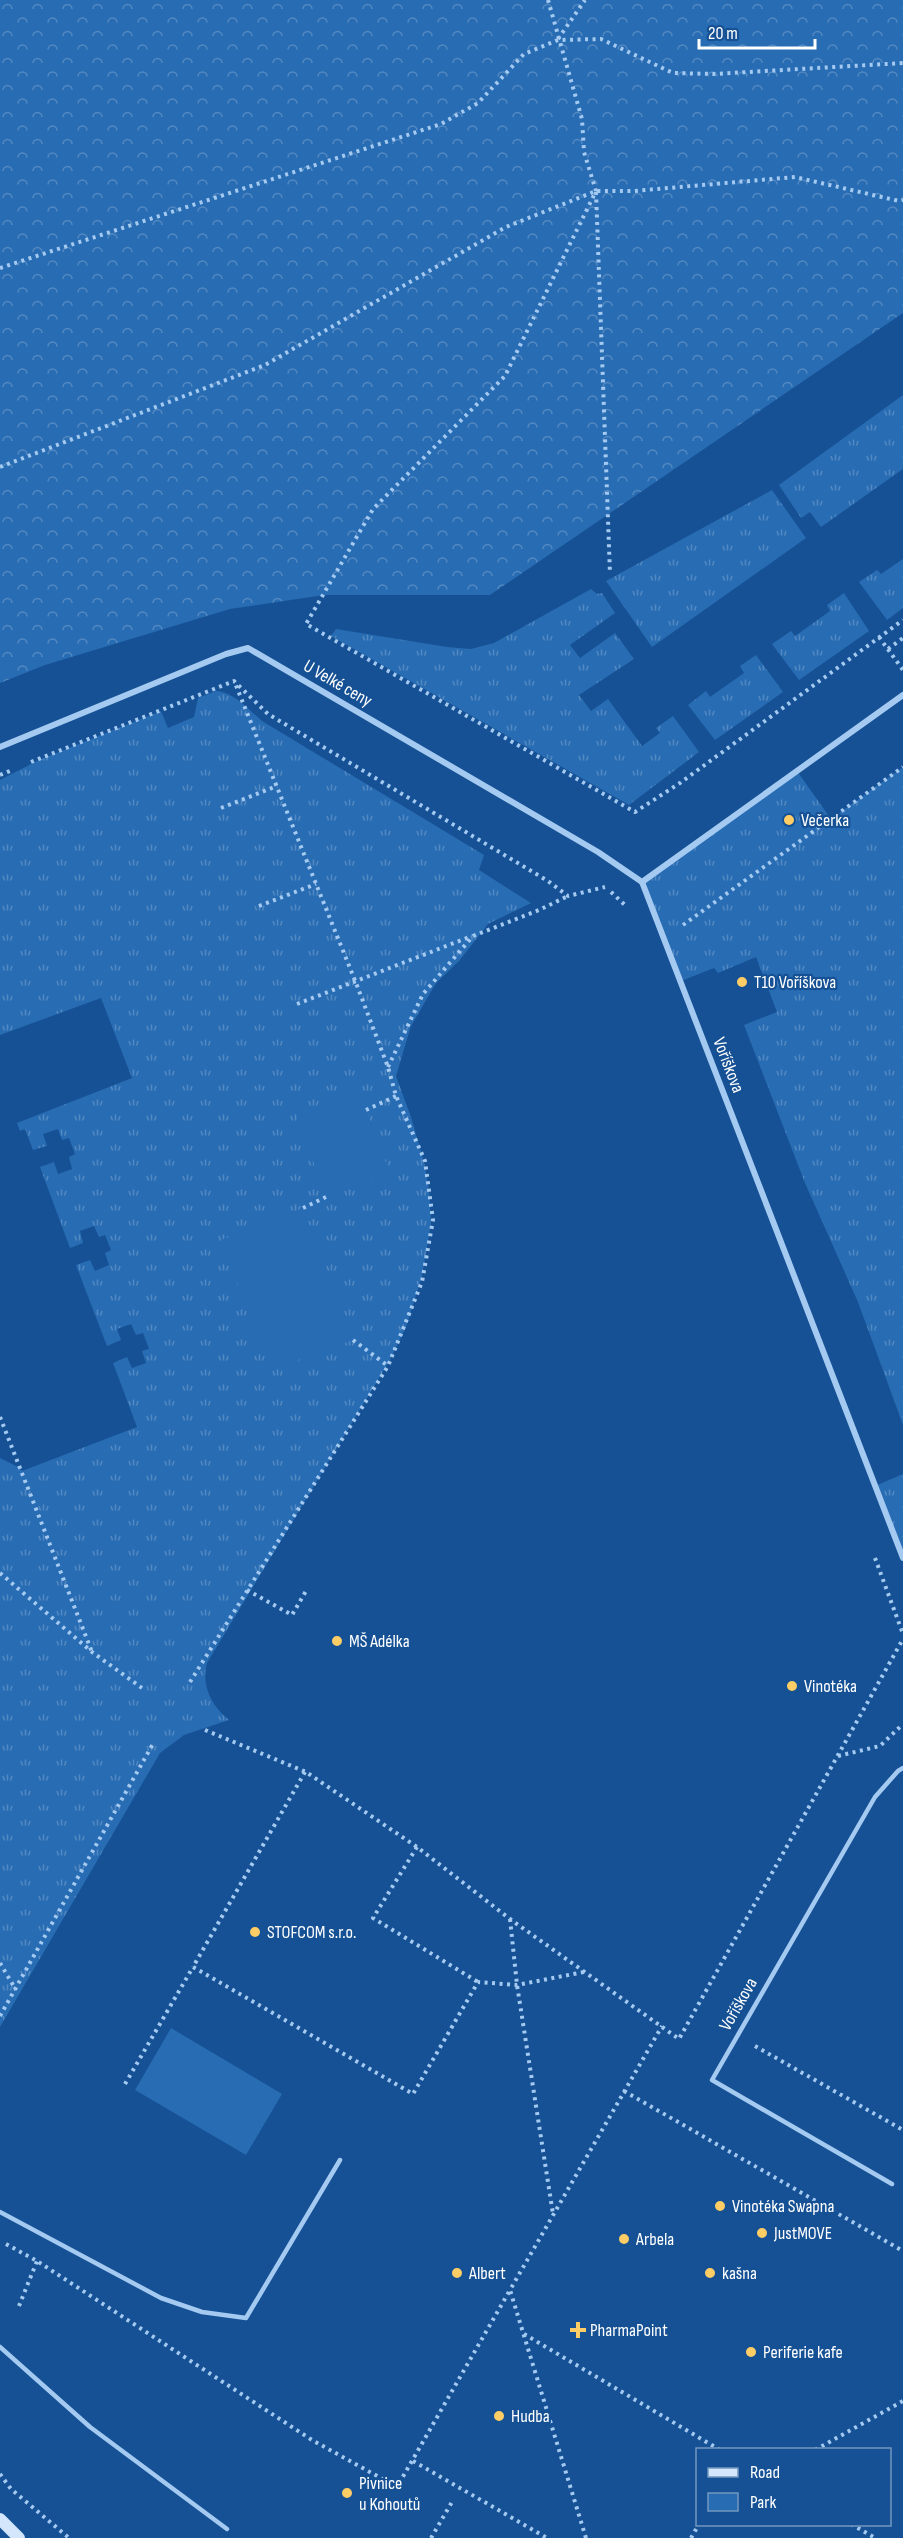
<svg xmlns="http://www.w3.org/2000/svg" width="903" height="2538" font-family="'Sofia Sans Condensed',sans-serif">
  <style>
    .grass { fill: url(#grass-tufts) }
    .forest { fill: url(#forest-crowns) }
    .park { fill: #286cb3 }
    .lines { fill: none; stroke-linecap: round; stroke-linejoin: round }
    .path { stroke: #a5caf1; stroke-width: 4; stroke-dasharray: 3 4.5; stroke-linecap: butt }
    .lane { stroke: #a5caf1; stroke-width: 4.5 }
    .street { stroke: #a5caf1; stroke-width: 6 }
    .secondary { stroke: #d3e6fc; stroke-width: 12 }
    .poi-dot { fill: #ffcd65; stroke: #155194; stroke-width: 2 }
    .labels { text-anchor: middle; stroke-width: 4.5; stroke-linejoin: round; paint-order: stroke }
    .street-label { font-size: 18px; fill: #fff; stroke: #155194 }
    .poi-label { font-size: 18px; fill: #fff; stroke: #155194; text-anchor: start }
  </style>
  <defs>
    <pattern id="grass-tufts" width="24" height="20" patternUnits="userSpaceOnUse" patternTransform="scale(1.5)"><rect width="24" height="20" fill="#286cb3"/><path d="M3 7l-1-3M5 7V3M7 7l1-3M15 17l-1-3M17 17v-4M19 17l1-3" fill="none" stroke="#5389c2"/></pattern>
    <pattern id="forest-crowns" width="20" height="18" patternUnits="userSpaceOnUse" patternTransform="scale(1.5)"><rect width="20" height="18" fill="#286cb3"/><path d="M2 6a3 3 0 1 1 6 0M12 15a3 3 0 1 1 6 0" fill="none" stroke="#5389c2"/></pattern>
  </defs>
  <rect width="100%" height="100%" fill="#155194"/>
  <g class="grass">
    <polygon points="903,395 903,469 821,527 810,512 801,518 779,485"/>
    <polygon points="772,490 806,538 652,647 606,581"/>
    <polygon points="903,559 903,608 887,620 859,582 877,570 881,574"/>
    <polygon points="591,589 597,594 602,593 615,613 570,645 580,658 615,633 634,659 579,695 591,711 608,699 642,746 660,733 656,728 673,716 699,752 629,805 331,636 336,629 447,647 471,649 494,643"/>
    <polygon points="844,593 869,631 799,680 772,644 791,631 795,636 830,611 827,605"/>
    <polygon points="756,655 783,692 715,740 688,705 706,691 710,697 744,673 740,666"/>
    <path d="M 216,691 C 234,692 250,711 262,721 L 484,855 L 479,870 L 531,903 L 488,924 L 459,961 L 436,983 L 411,1026 L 396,1076 L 411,1117 L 424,1162 L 429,1189 L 431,1223 L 422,1276 L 406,1327 L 390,1360 L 207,1663 C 201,1685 211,1706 229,1720 L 184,1735 L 160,1753 L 0,2027 L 0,1458 L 20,1468 L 22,1471 L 137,1427 L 113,1363 L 127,1357 L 132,1368 L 146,1363 L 142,1351 L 149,1349 L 143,1333 L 136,1335 L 131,1324 L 117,1329 L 121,1340 L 107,1346 L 76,1265 L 90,1260 L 95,1271 L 109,1265 L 105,1253 L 111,1250 L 105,1235 L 99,1237 L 94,1226 L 80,1231 L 83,1243 L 70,1248 L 40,1167 L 54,1162 L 58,1174 L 72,1169 L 69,1157 L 75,1154 L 69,1138 L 62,1140 L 58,1129 L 43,1134 L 47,1146 L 33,1150 L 25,1129 L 20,1131 L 17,1123 L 132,1078 L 101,998 L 0,1035 L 0,780 L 39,760 L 161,711 L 168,728 L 194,717 L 198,698 Z"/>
    <polygon points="903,767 903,1425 858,1302 805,1183 744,1025 777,1012 756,957 718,973 714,968 681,981 642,882 797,771 831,819"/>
    <polygon points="903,1474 903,1558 875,1486"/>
  </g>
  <polygon class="forest" points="0,0 903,0 903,313 490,595 324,595 230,609 45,665 0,683"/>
  <g class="park">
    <polygon points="360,1094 390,1173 326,1197 297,1117"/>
    <polygon points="303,1208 353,1340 270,1370 221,1240"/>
    <polygon points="171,2028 282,2094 246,2155 135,2090"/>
  </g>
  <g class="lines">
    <g class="path">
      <polyline points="548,0 582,119 584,152 596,191 505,376 373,509 306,624 635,812 680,783 903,620"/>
      <polyline points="558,39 585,0"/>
      <polyline points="596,192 610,574"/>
      <polyline points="0,268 441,124 478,103 524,54 558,40 601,39 673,73 714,74 903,63"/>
      <polyline points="0,467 265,365 506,227 596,191 634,191 795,177 899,201 903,200"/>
      <polyline points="879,637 903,670"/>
      <polyline points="888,649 903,638"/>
      <polyline points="31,762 234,681 268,714 548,881 568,896 605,887"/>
      <polyline points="0,775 10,771"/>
      <polyline points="221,808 277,786"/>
      <polyline points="611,892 625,905"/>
      <polyline points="259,906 316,884"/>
      <polyline points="683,925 903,767"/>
      <polyline points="297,1004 472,936"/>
      <polyline points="388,1067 423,994 473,936 539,910 568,896"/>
      <polyline points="366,1110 396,1096"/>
      <polyline points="303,1208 326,1197"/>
      <polyline points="353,1340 388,1366"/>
      <polyline points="0,1417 92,1652"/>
      <polyline points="875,1558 903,1634"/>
      <polyline points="0,1573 92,1652 142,1688"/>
      <polyline points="247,1590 292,1615 306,1591"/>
      <polyline points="190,1682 388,1366 422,1282 433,1220 425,1161 396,1096 388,1067 356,983 235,683"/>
      <polyline points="205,1730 306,1772 417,1847 510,1919 679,2039 903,1639"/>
      <polyline points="838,1756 880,1746 903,1724"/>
      <polyline points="305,1772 193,1967 413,2094 478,1982 517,1985 584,1972"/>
      <polyline points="417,1847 373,1918 478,1982"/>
      <polyline points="510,1919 517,1985 553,2214"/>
      <polyline points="0,1963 16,1990"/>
      <polyline points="0,2016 154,1742"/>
      <polyline points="755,2046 903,2130"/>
      <polyline points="125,2084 193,1967"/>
      <polyline points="624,2091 903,2251"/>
      <polyline points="6,2244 37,2261 312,2440 397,2487 510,2290"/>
      <polyline points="19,2306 37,2261"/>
      <polyline points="524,2334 720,2450"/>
      <polyline points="815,2450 903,2401"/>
      <polyline points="413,2461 547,2538"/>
      <polyline points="0,2474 11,2489 69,2538"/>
      <polyline points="851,2524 875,2538"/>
      <polyline points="431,2538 452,2502"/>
      <polyline points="586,2538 510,2290 662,2026"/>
      <polyline points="691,2538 699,2524"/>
    </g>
    <g class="lane">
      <polyline points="892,2184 712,2080 875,1797 898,1771 903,1768"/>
      <polyline points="0,2212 161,2298 202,2312 246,2318 340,2160"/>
      <polyline points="0,2347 90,2427 227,2529"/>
    </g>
    <g class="street">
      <polyline points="0,747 226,654 248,648 598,852 642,882"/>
      <polyline points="642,882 903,1558"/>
      <polyline points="642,882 903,695"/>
    </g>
    <polyline class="secondary" points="0,2519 19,2538"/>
  </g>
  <g class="poi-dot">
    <circle cx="789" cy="820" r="6"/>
    <circle cx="742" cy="982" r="6"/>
    <circle cx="337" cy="1641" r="6"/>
    <circle cx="792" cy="1686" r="6"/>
    <circle cx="255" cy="1932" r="6"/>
    <circle cx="720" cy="2206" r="6"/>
    <circle cx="762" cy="2233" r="6"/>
    <circle cx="624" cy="2239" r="6"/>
    <circle cx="457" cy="2273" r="6"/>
    <circle cx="710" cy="2273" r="6"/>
    <path d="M575 2321h6v6h6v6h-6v6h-6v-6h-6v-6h6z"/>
    <circle cx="751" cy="2352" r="6"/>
    <circle cx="499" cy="2416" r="6"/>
    <circle cx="347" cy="2493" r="6"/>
  </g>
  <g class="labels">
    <g class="street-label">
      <text transform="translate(338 683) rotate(30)" y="6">U Velké ceny</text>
      <text transform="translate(729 1065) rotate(69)" y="6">Voříškova</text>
      <text transform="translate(738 2004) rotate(-60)" y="6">Voříškova</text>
    </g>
    <g class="poi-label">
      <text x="801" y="826">Večerka</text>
      <text x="754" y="988">T10 Voříškova</text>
      <text x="349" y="1647">MŠ Adélka</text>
      <text x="804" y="1692">Vinotéka</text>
      <text x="267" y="1938">STOFCOM s.r.o.</text>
      <text x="732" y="2212">Vinotéka Swapna</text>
      <text x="774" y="2239">JustMOVE</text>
      <text x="636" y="2245">Arbela</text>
      <text x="469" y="2279">Albert</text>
      <text x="722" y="2279">kašna</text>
      <text x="590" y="2336">PharmaPoint</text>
      <text x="763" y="2358">Periferie kafe</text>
      <text x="511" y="2422">Hudba</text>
      <text x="359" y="2489">Pivnice<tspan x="359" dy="21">u Kohoutů</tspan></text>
    </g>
  </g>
  <rect x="696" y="2448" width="195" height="78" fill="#155194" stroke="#7397bf" stroke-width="1.5"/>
  <rect x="708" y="2468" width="30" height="9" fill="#d3e6fc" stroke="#7397bf" stroke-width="1.5"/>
  <text x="750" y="2478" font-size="18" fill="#ffffff">Road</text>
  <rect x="708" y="2493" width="30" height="18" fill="#286cb3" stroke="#7397bf" stroke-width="1.5"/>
  <text x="750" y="2508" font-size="18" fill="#ffffff">Park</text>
  <path d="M699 39v9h116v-9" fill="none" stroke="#ffffff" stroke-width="3"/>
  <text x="708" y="39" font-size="18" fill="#ffffff" stroke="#155194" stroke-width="4.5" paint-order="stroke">20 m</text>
</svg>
